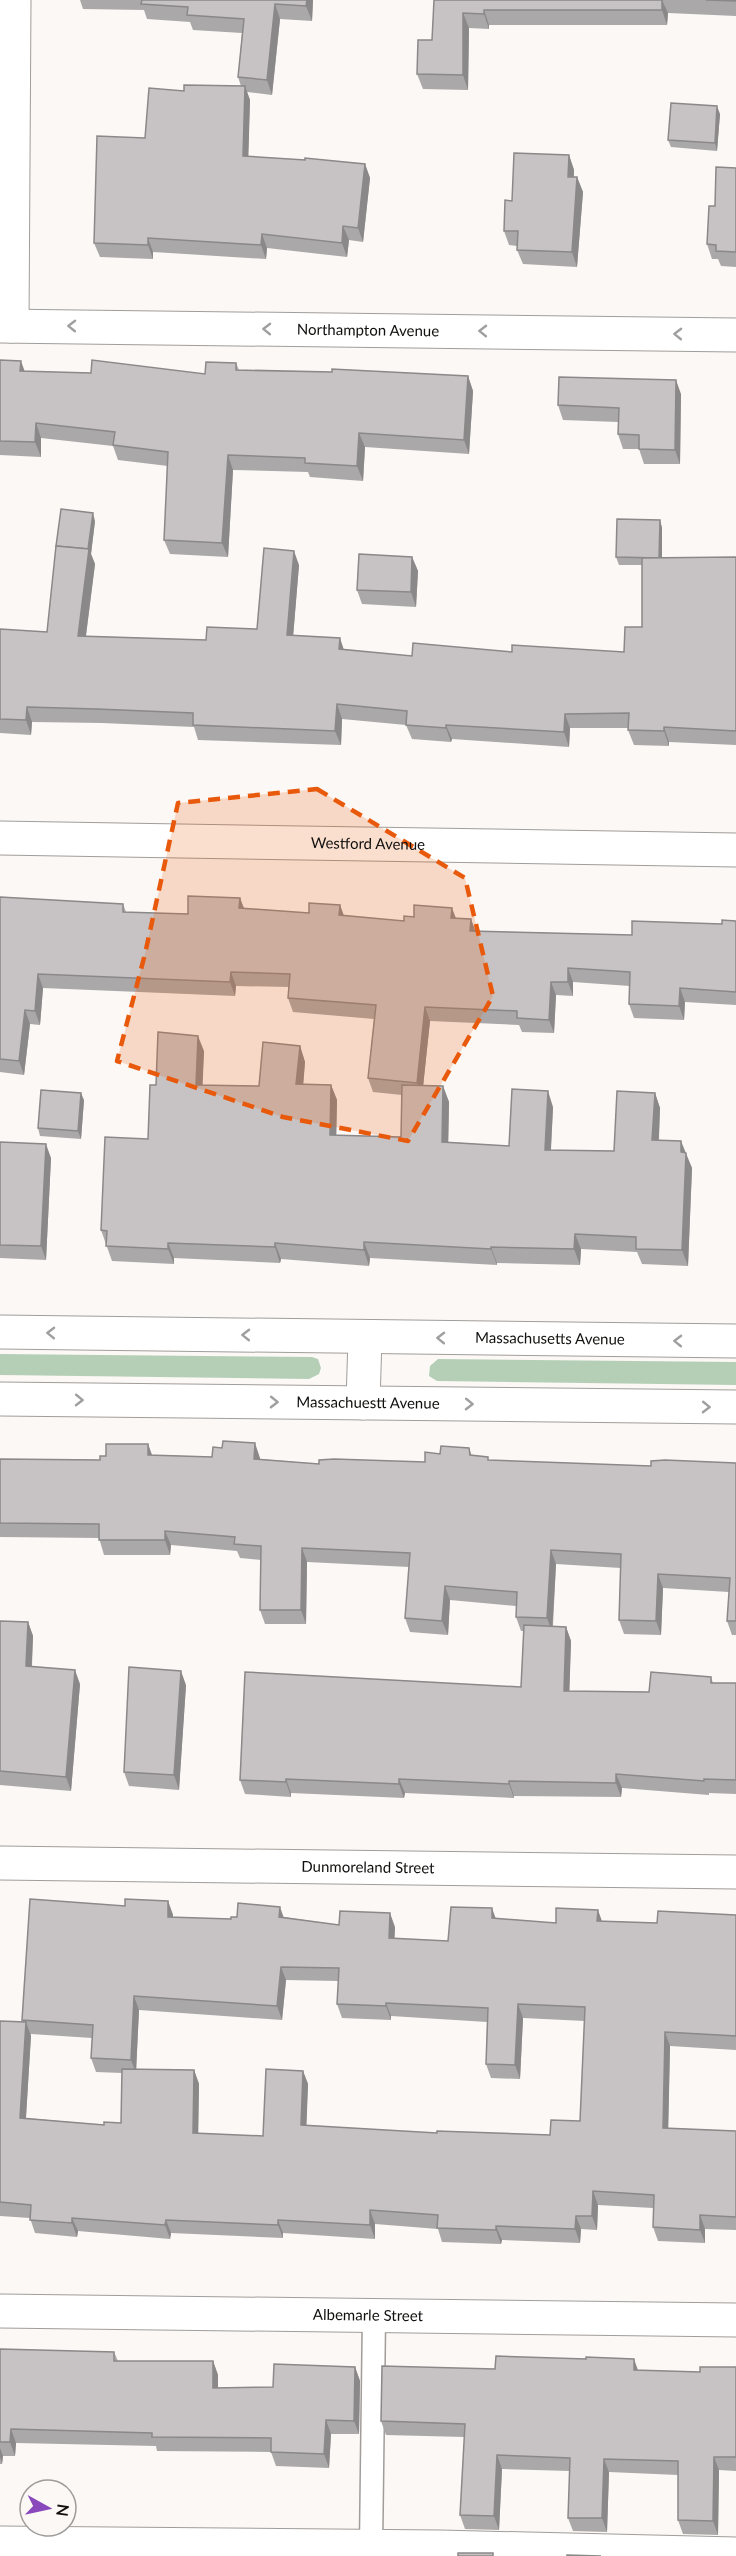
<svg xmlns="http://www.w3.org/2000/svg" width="736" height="2556" font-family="Lato,sans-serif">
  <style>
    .green { fill: #b5cfb7 }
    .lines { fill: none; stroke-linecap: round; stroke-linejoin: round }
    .service-casing { stroke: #a09d9a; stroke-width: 25 }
    .minor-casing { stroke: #a09d9a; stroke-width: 35 }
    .service { stroke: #fff; stroke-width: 22 }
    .minor { stroke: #fff; stroke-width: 33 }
    .wall { fill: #aba8a9; fill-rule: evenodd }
    .shaded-wall { fill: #8b8889 }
    .building { fill: #c7c3c4; stroke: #8b8889; stroke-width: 1.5 }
    .oneway { stroke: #a09f9f }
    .marked { fill: #e8590c; fill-opacity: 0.2; stroke: #e8590c; stroke-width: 4.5; stroke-dasharray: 12 8; stroke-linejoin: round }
    .labels { text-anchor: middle; stroke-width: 4.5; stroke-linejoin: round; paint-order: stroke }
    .street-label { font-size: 15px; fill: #11100f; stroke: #fcf8f5 }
  </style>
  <rect width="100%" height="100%" fill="#fcf8f5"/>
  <g class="green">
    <polygon points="0,1354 312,1357 318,1359 321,1368 319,1374 309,1379 0,1375"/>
    <polygon points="438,1359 736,1362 736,1385 437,1381 429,1376 430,1366"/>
  </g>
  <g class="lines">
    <defs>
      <polyline id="service" points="371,2547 374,2316"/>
      <g id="minor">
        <path id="s1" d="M 0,326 L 736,335"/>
        <polyline points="12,326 14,0"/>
        <path id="s2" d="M 0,838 L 736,850"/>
        <path id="s3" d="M 0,1332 L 736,1341"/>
        <path id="s4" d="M 0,1399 L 736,1407"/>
        <polyline points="363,1403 365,1337"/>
        <path id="s5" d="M 0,1863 L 736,1872"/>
        <path id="s6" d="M 0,2311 L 736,2320"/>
        <polyline points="0,2543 440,2547 736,2554"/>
      </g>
    </defs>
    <use href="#service" class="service-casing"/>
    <use href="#minor" class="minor-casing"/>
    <use href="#service" class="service"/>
    <use href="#minor" class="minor"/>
  </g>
  <g class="wall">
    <polygon points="80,0 313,0 312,21 280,19 272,95 247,92 250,100 248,156 365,164 370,178 363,242 349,240 347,257 267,248 266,259 153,252 153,259 100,257 94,243 145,138 184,91 241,86 238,77 242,33 193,30 190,22 147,19 144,10 83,9"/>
    <polygon points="434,0 736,0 736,16 668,13 667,25 489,25 489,29 469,28 468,90 423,89 417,74 432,40"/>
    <polygon points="720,114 717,151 671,147 668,140"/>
    <polygon points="569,155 574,170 574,177 577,177 583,192 577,267 523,264 517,250 517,246 509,245 504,231 512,201"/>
    <polygon points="736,168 736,267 721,266 718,259 712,259 707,244 715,206"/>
    <polygon points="0,360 25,371 91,373 205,374 236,363 239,370 468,376 473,391 469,454 365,447 363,481 310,477 308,472 233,470 228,557 170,554 164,540 168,466 118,460 113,446 41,438 41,457 0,455"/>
    <polygon points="681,394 680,464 644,464 639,449 623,449 618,434 618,422 563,420 558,405"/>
    <polygon points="660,520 662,528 662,557 736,557 736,745 669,742 669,746 634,745 628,730 629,728 570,728 569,747 452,739 451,742 412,739 406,725 342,719 341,745 198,740 194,727 102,723 32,722 31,735 0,733 0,629 47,632 95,521 91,554 95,564 86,636 206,640 257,629 299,565 293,636 344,650 412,656 512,652 624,652 642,627 642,565 619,565 616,557"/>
    <polygon points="412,557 418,571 416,607 362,604 357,590"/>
    <polygon points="0,897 123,904 126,912 188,914 240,898 244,908 309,913 340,905 344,916 404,921 414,917 471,919 475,931 632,935 722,924 736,921 736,1005 685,1002 684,1020 634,1018 629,1004 630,986 573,982 573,996 556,995 554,1033 522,1032 519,1025 430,1021 423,1086 443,1086 449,1102 448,1142 509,1146 553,1107 551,1150 614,1151 655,1093 660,1108 659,1140 685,1153 692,1168 688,1266 642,1264 637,1252 581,1249 580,1265 497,1263 497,1265 370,1258 369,1266 281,1259 280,1263 174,1258 174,1264 112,1261 101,1230 148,1139 156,1085 204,1051 202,1085 259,1086 300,1046 305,1062 303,1084 331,1085 337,1100 336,1135 401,1137 402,1095 373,1092 368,1078 374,1019 293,1012 288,998 289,987 236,986 235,996 43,988 40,1025 30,1024 24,1075 0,1072"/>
    <polygon points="84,1100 81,1139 40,1136 38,1128"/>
    <polygon points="0,1142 51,1158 46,1260 0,1258"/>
    <polygon points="148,1444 152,1455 260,1458 260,1459 319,1464 425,1462 440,1454 469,1448 472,1456 489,1460 651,1466 736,1463 736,1635 732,1635 727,1621 729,1592 663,1588 661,1635 624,1634 619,1620 621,1568 556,1564 553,1626 566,1627 571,1641 569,1691 649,1692 711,1677 713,1683 736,1683 736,1794 709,1793 709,1795 622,1788 621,1797 514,1796 514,1798 405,1793 404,1798 291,1793 291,1797 245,1794 240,1780 521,1687 524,1631 521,1631 516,1617 516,1606 450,1600 448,1635 410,1632 405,1618 409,1567 307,1562 306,1624 265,1624 260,1610 261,1560 240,1558 237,1551 171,1545 170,1555 104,1555 99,1538 0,1537 0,1459 100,1460 106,1456"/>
    <polygon points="0,1621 28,1622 33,1636 32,1666 80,1684 71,1791 0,1785"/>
    <polygon points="186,1685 179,1790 129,1786 124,1772"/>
    <path d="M 168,1901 L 173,1915 L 173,1917 L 231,1919 L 237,1917 L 284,1917 L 339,1925 L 395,1927 L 394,1939 L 448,1941 L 496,1918 L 556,1923 L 602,1921 L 657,1923 L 736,1915 L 736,2050 L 670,2046 L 668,2128 L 736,2131 L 736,2230 L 705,2229 L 705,2243 L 658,2241 L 653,2227 L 653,2208 L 598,2205 L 597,2230 L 581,2229 L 580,2243 L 502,2240 L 501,2244 L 442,2242 L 438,2229 L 375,2224 L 375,2239 L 283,2233 L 283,2238 L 171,2233 L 170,2239 L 78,2231 L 77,2237 L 35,2233 L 30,2218 L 0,2216 L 0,2021 L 22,2022 L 22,2020 L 125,1906 ZM 286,1980 L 339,1981 L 337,2004 L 342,2018 L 391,2020 L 391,2016 L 487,2022 L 486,2064 L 491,2078 L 520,2079 L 523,2018 L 585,2021 L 580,2121 L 550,2135 L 437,2133 L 306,2126 L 308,2084 L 303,2071 L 263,2136 L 198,2133 L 199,2084 L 194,2070 L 136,2070 L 139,2010 L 282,2020 ZM 31,2034 L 92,2038 L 91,2058 L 96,2072 L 122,2073 L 121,2123 L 104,2125 L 26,2118 Z"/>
    <polygon points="0,2349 114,2352 118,2361 213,2361 218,2375 218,2388 273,2387 355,2367 360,2381 359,2434 331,2434 329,2468 276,2466 271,2452 157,2451 156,2446 16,2443 15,2456 3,2456 2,2464 0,2464"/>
    <polygon points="736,2367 736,2471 719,2470 718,2535 683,2534 678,2520 678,2475 609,2472 607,2532 573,2531 568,2518 570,2471 502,2469 499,2530 465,2529 460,2515 465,2437 386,2435 381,2421 495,2369 700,2372"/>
  </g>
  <g class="shaded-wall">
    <polygon points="307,0 313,0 312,21 306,6"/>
    <polygon points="662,0 668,13 667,25 662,10"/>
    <polygon points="275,4 280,19 272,95 267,80"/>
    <polygon points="484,10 489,25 489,29 484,14"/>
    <polygon points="463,13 469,28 468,90 463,75"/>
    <polygon points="245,86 250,100 248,170 243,156"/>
    <polygon points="717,106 720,114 717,151 715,143"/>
    <polygon points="569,155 574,170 573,191 568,177"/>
    <polygon points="365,164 370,178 363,242 358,228"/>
    <polygon points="577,177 583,192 577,267 572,252"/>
    <polygon points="343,226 349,240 347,257 342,243"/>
    <polygon points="262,234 267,248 266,259 261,245"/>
    <polygon points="148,238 153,252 153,259 148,245"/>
    <polygon points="21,361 26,375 20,371"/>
    <polygon points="468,376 473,391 469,454 464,440"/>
    <polygon points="676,380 681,394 680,464 675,450"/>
    <polygon points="36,423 41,438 41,457 35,442"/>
    <polygon points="359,433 365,447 363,481 357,466"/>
    <polygon points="228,455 233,470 228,557 222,543"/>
    <polygon points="93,513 95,521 91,554 95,564 84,650 78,636 87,551"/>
    <polygon points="660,520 662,528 662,565 659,558"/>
    <polygon points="294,551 299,565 292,650 287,635"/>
    <polygon points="412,557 418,571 416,607 411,592"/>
    <polygon points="340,638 345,653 339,649"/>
    <polygon points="337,704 342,719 341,745 335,731"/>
    <polygon points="27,707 32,722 31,735 26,720"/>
    <polygon points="565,714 570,728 569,747 564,732"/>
    <polygon points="446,725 452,739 451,742 446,728"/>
    <polygon points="664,727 669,742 669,746 664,731"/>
    <polygon points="240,898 245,912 239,908"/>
    <polygon points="340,905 345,919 339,915"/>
    <polygon points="452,908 457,921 451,918"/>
    <polygon points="471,919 476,933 470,931"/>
    <polygon points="568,968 573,982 573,996 568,982"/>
    <polygon points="231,972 236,986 235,996 230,982"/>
    <polygon points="38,974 43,988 40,1025 35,1011"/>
    <polygon points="551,982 556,995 554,1033 549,1020"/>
    <polygon points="680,988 685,1002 684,1020 679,1006"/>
    <polygon points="425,1007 430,1021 422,1097 417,1083"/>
    <polygon points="25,1010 30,1024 24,1075 19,1061"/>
    <polygon points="198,1036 204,1051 202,1100 196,1085"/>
    <polygon points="300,1046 305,1062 302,1100 296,1084"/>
    <polygon points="331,1085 337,1100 336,1151 330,1135"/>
    <polygon points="443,1086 449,1102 448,1158 442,1142"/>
    <polygon points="548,1091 553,1107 550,1165 545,1150"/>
    <polygon points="81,1093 84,1100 81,1139 78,1131"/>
    <polygon points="655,1093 660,1108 658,1156 652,1140"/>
    <polygon points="681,1141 692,1168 688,1266 682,1250"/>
    <polygon points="46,1144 51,1158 46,1260 41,1246"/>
    <polygon points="575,1234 581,1249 580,1265 574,1249"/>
    <polygon points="364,1242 370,1258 369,1266 364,1250"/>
    <polygon points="168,1243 174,1258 174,1264 168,1249"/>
    <polygon points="275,1243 281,1259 280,1263 275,1247"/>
    <polygon points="491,1247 497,1263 497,1265 491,1249"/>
    <polygon points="255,1443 260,1458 259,1473 254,1459"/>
    <polygon points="148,1444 153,1458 148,1455"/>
    <polygon points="165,1531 171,1545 170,1555 165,1540"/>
    <polygon points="302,1548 307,1562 306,1624 301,1610"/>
    <polygon points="551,1550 556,1564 552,1632 547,1618"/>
    <polygon points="658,1574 663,1588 661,1635 656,1621"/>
    <polygon points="445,1586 450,1600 448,1635 442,1621"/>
    <polygon points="28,1622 33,1636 31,1680 26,1666"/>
    <polygon points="566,1627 571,1641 569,1705 564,1691"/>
    <polygon points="75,1670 80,1684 71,1791 66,1777"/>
    <polygon points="181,1671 186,1685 179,1790 174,1775"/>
    <polygon points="616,1774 622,1788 621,1797 616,1783"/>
    <polygon points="286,1779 291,1793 291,1797 286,1782"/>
    <polygon points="399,1779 405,1793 404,1798 399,1784"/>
    <polygon points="509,1781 514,1796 514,1798 509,1784"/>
    <polygon points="168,1901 173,1915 173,1931 168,1917"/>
    <polygon points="280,1907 285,1921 279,1917"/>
    <polygon points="492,1908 497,1922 492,1918"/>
    <polygon points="598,1910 603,1924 597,1921"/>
    <polygon points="390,1913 395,1927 394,1952 389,1938"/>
    <polygon points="281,1967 286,1980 282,2020 277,2006"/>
    <polygon points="134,1996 139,2010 136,2073 131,2060"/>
    <polygon points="386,2003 391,2016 391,2020 386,2006"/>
    <polygon points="518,2004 523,2018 520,2079 515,2065"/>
    <polygon points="26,2022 31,2036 25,2132 20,2118"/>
    <polygon points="665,2032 670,2046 668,2141 663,2128"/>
    <polygon points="194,2070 199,2084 198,2147 193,2133"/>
    <polygon points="303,2071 308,2084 306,2139 301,2125"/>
    <polygon points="593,2191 598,2205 597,2230 592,2216"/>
    <polygon points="370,2210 375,2224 375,2239 370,2225"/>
    <polygon points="700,2215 705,2229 705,2243 700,2230"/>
    <polygon points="576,2216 581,2229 580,2243 575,2229"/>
    <polygon points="72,2218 78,2231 77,2237 72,2223"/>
    <polygon points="166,2220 171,2233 170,2239 165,2225"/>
    <polygon points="278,2220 283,2233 283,2238 278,2225"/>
    <polygon points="496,2226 502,2240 501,2244 496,2230"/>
    <polygon points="634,2359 639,2373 634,2370"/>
    <polygon points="213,2361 218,2375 218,2402 213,2388"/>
    <polygon points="355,2367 360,2381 359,2434 354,2421"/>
    <polygon points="326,2420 331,2434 329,2468 324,2454"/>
    <polygon points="11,2429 16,2443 15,2456 10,2442"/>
    <polygon points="0,2448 3,2456 2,2464 0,2457"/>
    <polygon points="497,2455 502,2469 499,2530 494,2516"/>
    <polygon points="714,2457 719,2470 718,2535 713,2521"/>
    <polygon points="604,2459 609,2472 607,2532 602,2518"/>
  </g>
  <g class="building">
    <polygon points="142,0 307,0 306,6 275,4 267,80 238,77 244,19 187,15 188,7 141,4"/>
    <polygon points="434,0 662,0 662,10 484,10 484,14 463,13 463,75 417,74 418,40 432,40"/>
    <polygon points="706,0 736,0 736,1"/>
    <polygon points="184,85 245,86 243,156 305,160 305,158 365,164 358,228 343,226 342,243 262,234 261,245 148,238 148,245 94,243 97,136 145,138 149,88 184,91"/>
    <polygon points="671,103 717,106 715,143 668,140"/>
    <polygon points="514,153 569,155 568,177 577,177 572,252 517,250 518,231 504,231 505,200 512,201"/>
    <polygon points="716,167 736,168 736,252 716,251 716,245 707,244 709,206 715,206"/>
    <polygon points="0,360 21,361 20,371 91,373 92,360 205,374 206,362 236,363 236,370 332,372 332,369 468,376 464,440 359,433 357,466 305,463 305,458 228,455 222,543 164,540 168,452 113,445 115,432 36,423 35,442 0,441"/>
    <polygon points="559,377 676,380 675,450 639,449 639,435 618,434 619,408 558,405"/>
    <polygon points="61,509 93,513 88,549 56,546"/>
    <polygon points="617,519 660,520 659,558 616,557"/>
    <polygon points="56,546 89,549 78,636 206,640 207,627 257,629 264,548 294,551 287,635 340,638 339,649 412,656 413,643 512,652 512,645 624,652 625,627 642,627 642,558 736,557 736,731 664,727 664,731 628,730 629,713 565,714 564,732 446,725 446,728 406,725 407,711 337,704 335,731 193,725 193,713 97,709 27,707 26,720 0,719 0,629 47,632"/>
    <polygon points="359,554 412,557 411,592 357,590"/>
    <polygon points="188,896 240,898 239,908 309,913 309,903 340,905 339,915 404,921 404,916 414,917 414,905 452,908 451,918 471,919 470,931 632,935 632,921 722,924 722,920 736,921 736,992 680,988 679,1006 629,1004 630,972 568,968 568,982 551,982 549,1020 517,1018 517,1011 425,1007 417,1083 368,1078 376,1005 288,998 290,974 231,972 230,982 38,974 35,1011 25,1010 19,1061 0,1059 0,897 123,904 123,912 188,914"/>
    <polygon points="158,1032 198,1036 196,1085 259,1086 263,1042 300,1046 296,1084 331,1085 330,1135 401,1137 402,1085 443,1086 442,1142 509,1146 512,1089 548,1091 545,1150 614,1151 617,1091 655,1093 652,1140 681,1141 681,1152 686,1153 682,1250 636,1249 636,1237 575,1234 574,1249 491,1247 491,1249 364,1242 364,1250 275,1243 275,1247 168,1243 168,1249 106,1246 107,1231 101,1230 105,1137 148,1139 150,1085 156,1085"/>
    <polygon points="41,1090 81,1093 78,1131 38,1128"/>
    <polygon points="0,1142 46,1144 41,1246 0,1245"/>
    <polygon points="223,1441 255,1443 254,1459 319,1464 319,1460 334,1459 425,1462 425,1452 440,1454 441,1446 469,1448 470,1455 488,1457 488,1460 651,1466 651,1461 665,1460 736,1463 736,1621 727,1621 730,1578 658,1574 656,1621 619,1620 621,1554 551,1550 547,1618 516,1617 517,1592 445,1586 442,1621 405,1618 410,1553 302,1548 301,1610 260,1610 261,1546 234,1544 235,1537 165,1531 165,1540 99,1540 99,1524 0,1523 0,1459 100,1460 100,1456 106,1456 106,1444 148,1444 148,1455 212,1457 213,1447 222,1448"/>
    <polygon points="0,1621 28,1622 26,1666 75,1670 66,1777 0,1771"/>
    <polygon points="524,1625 566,1627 564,1691 649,1692 651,1672 711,1677 711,1683 736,1683 736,1780 704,1779 704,1781 616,1774 616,1783 509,1781 509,1784 399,1779 399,1784 286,1779 286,1782 240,1780 245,1672 521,1687"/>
    <polygon points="129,1667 181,1671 174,1775 124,1772"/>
    <polygon points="30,1899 125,1906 125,1899 168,1901 168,1917 231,1919 231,1917 237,1917 238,1903 280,1907 279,1917 339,1925 340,1911 390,1913 389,1938 448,1941 451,1907 492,1908 492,1918 556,1923 556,1908 598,1910 597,1921 657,1923 658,1911 736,1915 736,2036 665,2032 663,2128 736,2131 736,2217 700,2215 700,2230 653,2227 654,2195 593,2191 592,2216 576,2216 575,2229 496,2226 496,2230 437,2228 438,2215 370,2210 370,2225 278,2220 278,2225 166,2220 165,2225 72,2218 72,2223 30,2220 31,2205 0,2202 0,2021 26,2022 20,2118 104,2125 104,2122 121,2123 122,2069 194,2070 193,2133 263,2136 266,2069 303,2071 301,2125 437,2133 437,2131 550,2135 551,2120 580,2121 585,2007 518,2004 515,2065 486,2064 488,2008 386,2003 386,2006 337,2004 339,1968 281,1967 277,2006 134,1996 131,2060 91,2058 93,2025 22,2020"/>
    <polygon points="0,2349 114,2352 114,2361 213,2361 213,2388 273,2387 274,2364 355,2367 354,2421 326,2420 324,2454 271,2452 271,2438 152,2437 152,2433 11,2429 10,2442 0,2442"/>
    <polygon points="496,2356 586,2359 586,2357 634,2359 634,2370 700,2372 700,2367 736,2367 736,2457 714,2457 713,2521 678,2520 678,2461 604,2459 602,2518 568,2518 570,2458 497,2455 494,2516 460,2515 465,2424 381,2421 382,2366 495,2369"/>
    <rect x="458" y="2553" width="35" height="3"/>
    <polygon points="567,2555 601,2556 567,2556"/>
  </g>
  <defs><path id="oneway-chevron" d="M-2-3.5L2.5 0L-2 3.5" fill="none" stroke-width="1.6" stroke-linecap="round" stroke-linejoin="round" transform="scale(1.5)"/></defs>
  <g class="oneway">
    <use href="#oneway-chevron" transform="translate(72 326) rotate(-179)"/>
    <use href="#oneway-chevron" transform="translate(267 329) rotate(-179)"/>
    <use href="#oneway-chevron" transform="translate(483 331) rotate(-179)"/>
    <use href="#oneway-chevron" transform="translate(678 334) rotate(-179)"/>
    <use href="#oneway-chevron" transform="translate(51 1333) rotate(-179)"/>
    <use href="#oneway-chevron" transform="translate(246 1335) rotate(-179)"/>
    <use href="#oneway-chevron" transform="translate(441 1338) rotate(-179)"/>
    <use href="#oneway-chevron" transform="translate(678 1341) rotate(-179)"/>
    <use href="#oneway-chevron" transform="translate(79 1400) rotate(1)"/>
    <use href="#oneway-chevron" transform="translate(274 1402) rotate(1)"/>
    <use href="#oneway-chevron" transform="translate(469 1404) rotate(1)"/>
    <use href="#oneway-chevron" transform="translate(706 1407) rotate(1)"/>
  </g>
  <path class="marked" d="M 317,789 L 465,878 L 493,996 L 408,1141 L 283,1117 L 117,1061 L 145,954 L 178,803 Z"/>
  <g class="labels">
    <g class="street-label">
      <text dy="5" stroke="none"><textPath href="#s1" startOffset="368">Northampton Avenue</textPath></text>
      <text dy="5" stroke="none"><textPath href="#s2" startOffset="368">Westford Avenue</textPath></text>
      <text dy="5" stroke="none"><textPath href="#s3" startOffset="550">Massachusetts Avenue</textPath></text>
      <text dy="5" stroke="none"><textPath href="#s4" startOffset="368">Massachuestt Avenue</textPath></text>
      <text dy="5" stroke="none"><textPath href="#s5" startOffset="368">Dunmoreland Street</textPath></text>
      <text dy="5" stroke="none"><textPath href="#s6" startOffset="368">Albemarle Street</textPath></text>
    </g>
  </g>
  <g transform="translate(48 2508) rotate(98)"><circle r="28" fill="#fcf8f5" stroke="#9e9b99" stroke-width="1.5"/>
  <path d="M0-4.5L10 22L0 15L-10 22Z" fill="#8a48bd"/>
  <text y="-9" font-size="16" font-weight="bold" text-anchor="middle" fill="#11100f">N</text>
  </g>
</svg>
